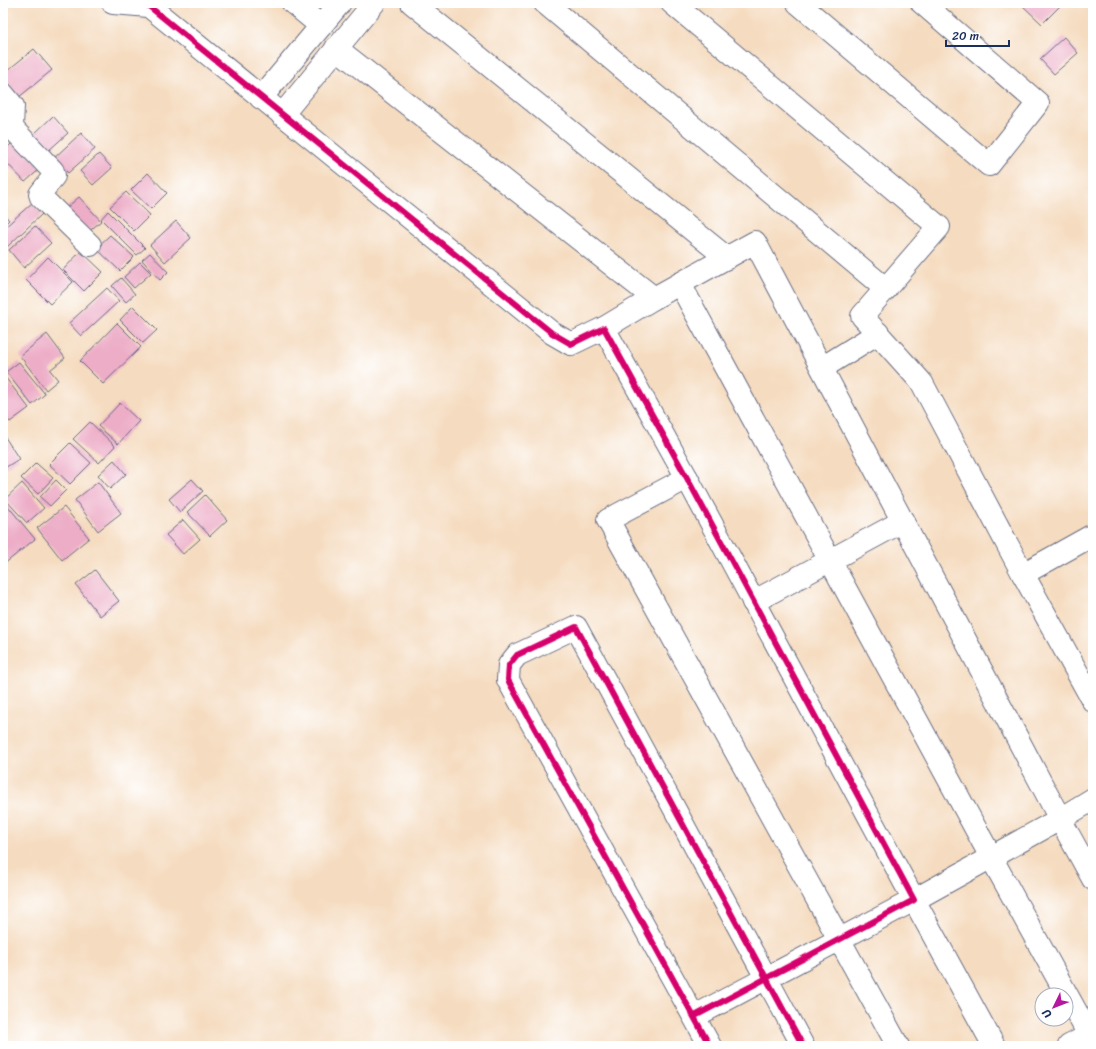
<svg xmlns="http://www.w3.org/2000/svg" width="1096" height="1049" font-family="Sriracha,sans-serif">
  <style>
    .building { fill: #edadc7 }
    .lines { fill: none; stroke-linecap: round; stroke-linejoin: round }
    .minor-casing { stroke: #676b80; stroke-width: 24 }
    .minor { stroke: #fff; stroke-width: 22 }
    .cycleway-casing { stroke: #fff; stroke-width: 8 }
    .cycleway { stroke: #d6006c; stroke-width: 6 }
  </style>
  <rect width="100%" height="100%" fill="#fff"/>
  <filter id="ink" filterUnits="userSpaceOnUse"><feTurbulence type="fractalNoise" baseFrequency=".025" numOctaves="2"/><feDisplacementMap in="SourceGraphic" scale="8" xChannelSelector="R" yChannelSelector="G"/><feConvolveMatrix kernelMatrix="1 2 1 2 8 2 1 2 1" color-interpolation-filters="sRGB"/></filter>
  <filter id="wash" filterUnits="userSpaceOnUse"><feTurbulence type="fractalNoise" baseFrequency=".012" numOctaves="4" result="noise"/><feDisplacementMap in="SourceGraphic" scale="16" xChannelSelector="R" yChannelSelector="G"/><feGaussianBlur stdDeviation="0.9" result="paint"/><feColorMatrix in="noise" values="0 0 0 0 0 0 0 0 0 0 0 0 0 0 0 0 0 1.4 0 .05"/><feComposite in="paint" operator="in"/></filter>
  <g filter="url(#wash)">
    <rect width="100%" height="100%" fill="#f5dbbf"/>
    <g id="blocks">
      <g class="building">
        <polygon points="1025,3 1063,3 1042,24 1022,5"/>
        <polygon points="1064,37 1078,53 1054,74 1040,59"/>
        <polygon points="34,49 52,70 18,98 3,80 3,74"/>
        <polygon points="53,116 68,133 47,152 32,136"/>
        <polygon points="81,133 95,149 68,173 54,158"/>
        <polygon points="15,140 41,168 25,182 3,159 3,152"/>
        <polygon points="99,154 112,168 93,185 80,171"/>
        <polygon points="148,173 167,193 151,209 131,190"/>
        <polygon points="126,192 150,215 134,231 110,207"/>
        <polygon points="79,197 101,221 86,234 64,210"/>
        <polygon points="32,203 42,214 7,247 3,243 3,229"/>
        <polygon points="108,211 145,248 137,255 101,219"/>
        <polygon points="3,213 9,220 3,226"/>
        <polygon points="176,221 191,238 165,262 150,245"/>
        <polygon points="35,226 51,243 24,268 9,250"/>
        <polygon points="110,235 134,257 120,271 96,248"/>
        <polygon points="81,251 103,272 84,291 63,270"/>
        <polygon points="150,253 168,272 160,280 142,260"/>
        <polygon points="48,257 73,282 50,304 26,280"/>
        <polygon points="140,262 151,273 134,288 124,277"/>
        <polygon points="121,278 135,294 126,302 112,286"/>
        <polygon points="107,288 119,301 81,336 69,323"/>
        <polygon points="133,306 157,330 143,343 120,320"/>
        <polygon points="117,323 141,347 103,384 80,361"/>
        <polygon points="47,334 65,358 50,370 58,380 46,390 20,356"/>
        <polygon points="19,362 45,394 32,405 6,372"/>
        <polygon points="5,377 29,408 10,422 3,414 3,379"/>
        <polygon points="120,403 139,421 118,444 98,426"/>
        <polygon points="90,422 115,446 99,463 73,439"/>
        <polygon points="3,434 19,459 3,469"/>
        <polygon points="70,443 91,463 70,484 49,464"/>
        <polygon points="114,460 126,474 110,489 98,475"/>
        <polygon points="36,463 53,478 38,494 21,478"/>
        <polygon points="192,479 203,491 180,512 169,499"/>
        <polygon points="56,480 66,490 50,506 40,497"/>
        <polygon points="98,482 121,513 98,531 75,500"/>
        <polygon points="22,483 44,508 27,523 5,499"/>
        <polygon points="205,495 227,520 210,536 187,512"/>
        <polygon points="3,500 35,539 3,565"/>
        <polygon points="64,507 89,538 62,560 37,528"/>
        <polygon points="183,520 200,539 183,554 166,535"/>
        <polygon points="95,570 119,601 100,616 76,585"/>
      </g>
    </g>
  </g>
  <g filter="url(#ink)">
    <use href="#blocks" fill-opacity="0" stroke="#676b80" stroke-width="1"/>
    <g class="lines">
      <defs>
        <g id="minor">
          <polyline points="113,3 149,6"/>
          <polyline points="145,3 552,333 571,344 604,328 687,478 914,900 695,1016"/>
          <polyline points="293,3 321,26"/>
          <polyline points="412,3 727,258"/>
          <polyline points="545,3 886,289"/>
          <polyline points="672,3 939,227 862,316 922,383 1023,574"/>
          <polyline points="798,3 989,165 1038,103 922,3"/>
          <polyline points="336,48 654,298"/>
          <polyline points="3,94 13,106 12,126 14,130 53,171 54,176 40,194 41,197 90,245"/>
          <polyline points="261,98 340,3"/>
          <polyline points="282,115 374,3"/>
          <polyline points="680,284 991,857 1089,1035"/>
          <polyline points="604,328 654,298 755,242 1060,819 1093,879"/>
          <polyline points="822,368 878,333"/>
          <polyline points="687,478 608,520 898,1046"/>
          <polyline points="1093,535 1023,574 1093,701"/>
          <polyline points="753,602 903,521"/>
          <polyline points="710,1046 508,680 509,665 517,655 576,627 803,1046"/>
          <polyline points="994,1046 914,900 1060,819 1093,799"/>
          <polyline points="1069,1046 1093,1033"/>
        </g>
      </defs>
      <use href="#minor" class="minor-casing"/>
      <use href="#minor" class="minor"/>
      <defs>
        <g id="cycleway">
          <polyline points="145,3 552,333 571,344 604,328 687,478 914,900 695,1016"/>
          <polyline points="710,1046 508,680 509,665 517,655 576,627 803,1046"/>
        </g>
      </defs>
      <use href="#cycleway" class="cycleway-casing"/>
      <use href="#cycleway" class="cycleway"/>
    </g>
  </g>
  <rect width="1096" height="1049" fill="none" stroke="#fff" stroke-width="16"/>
  <g transform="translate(1054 1007) rotate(227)"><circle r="19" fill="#ffffff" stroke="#a4acbf"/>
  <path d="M0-3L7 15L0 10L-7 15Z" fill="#b5179e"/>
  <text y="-6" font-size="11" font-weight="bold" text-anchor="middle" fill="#1b2f5e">U</text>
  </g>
  <path d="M946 40v6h63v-6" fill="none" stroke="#1b2f5e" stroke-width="2"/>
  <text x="952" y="40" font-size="12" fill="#1b2f5e" stroke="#ffffff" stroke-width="3" paint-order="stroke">20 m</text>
</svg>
